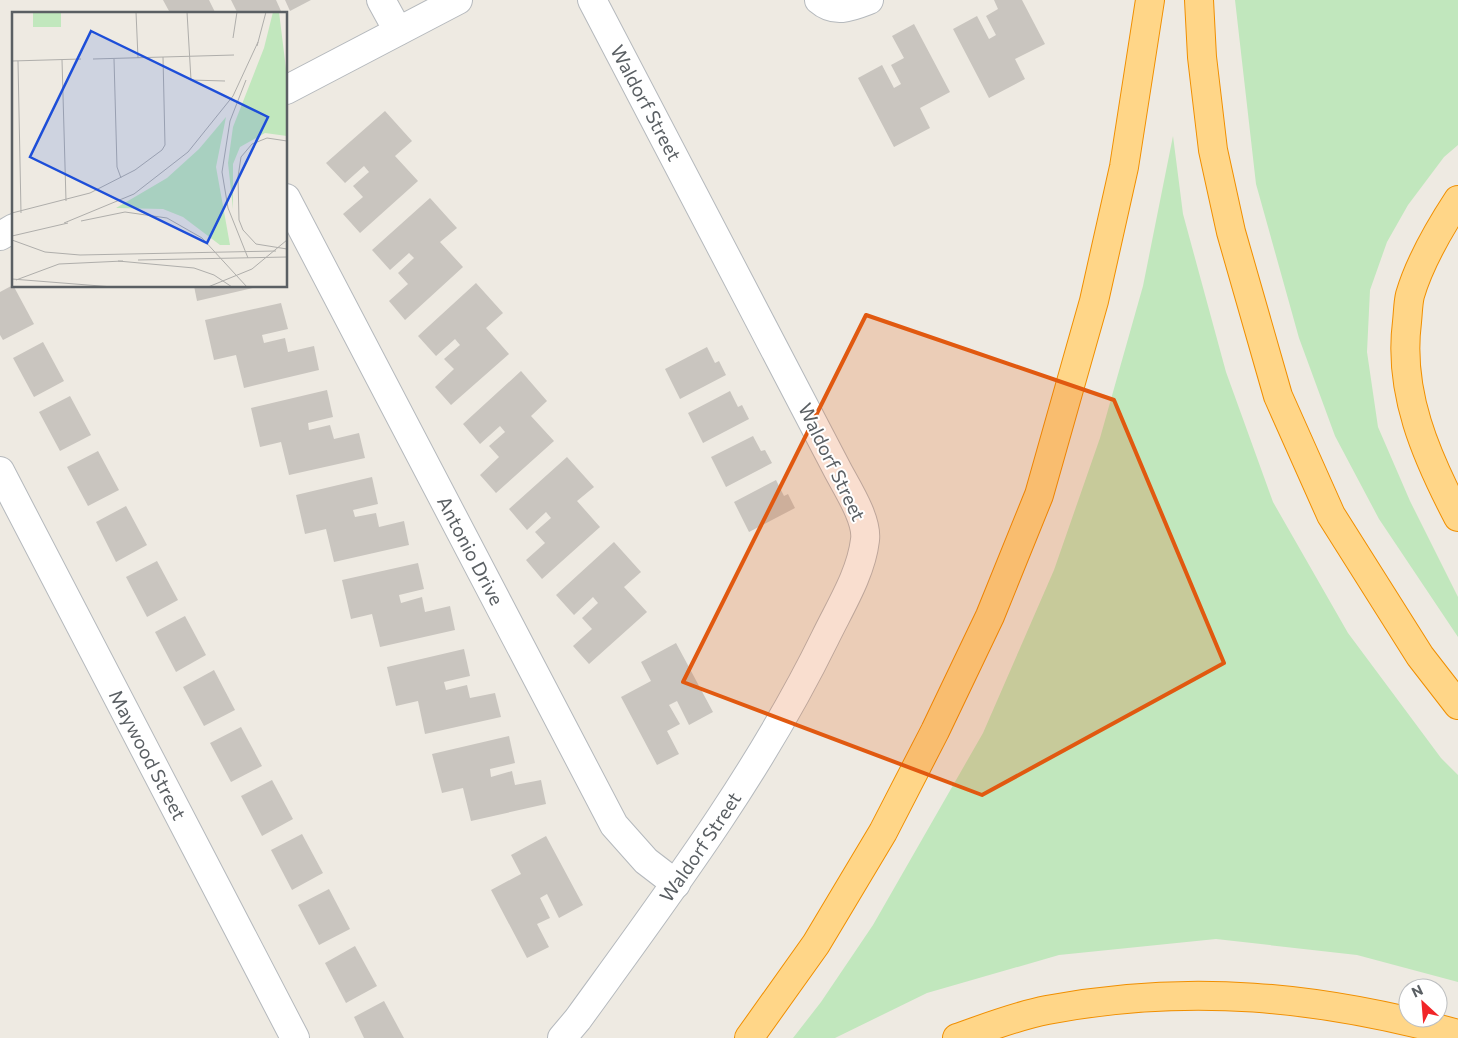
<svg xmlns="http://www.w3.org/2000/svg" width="1458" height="1038" font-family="Commissioner,sans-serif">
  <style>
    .green { fill: #c1e7bd }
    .building { fill: #c9c5bf }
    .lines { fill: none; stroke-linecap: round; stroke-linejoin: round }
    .minor-casing { stroke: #b5b9bd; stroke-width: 30 }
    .highway-casing { stroke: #f08f00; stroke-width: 30 }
    .minor { stroke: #fff; stroke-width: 28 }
    .highway { stroke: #ffd688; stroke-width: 28 }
    .marked { fill: #e15910; fill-opacity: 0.2; stroke: #e15910; stroke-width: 4; stroke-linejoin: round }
    .labels { text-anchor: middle; stroke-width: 4; stroke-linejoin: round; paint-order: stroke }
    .street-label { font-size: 19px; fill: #5a5f63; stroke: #fff }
    .inset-road { fill: none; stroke: #afaeab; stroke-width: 1 }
    .view { fill: #1d4ed8; fill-opacity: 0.15; stroke: #1d4ed8; stroke-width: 2.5 }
    .inset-edge { fill: none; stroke: #5a5f63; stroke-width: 2.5 }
  </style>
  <rect width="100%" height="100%" fill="#eeeae2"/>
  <g class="green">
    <polygon points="1235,0 1458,0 1458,145 1444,157 1408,205 1387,242 1370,290 1367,352 1378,427 1410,501 1458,597 1458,637 1379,519 1335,436 1299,338 1256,184"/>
    <polygon points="1173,136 1183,214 1226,372 1273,502 1348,633 1441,758 1458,775 1458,982 1357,955 1216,939 1059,955 927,993 835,1038 793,1038 821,1002 873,925 983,733 1054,570 1100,438 1143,286"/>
  </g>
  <g class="building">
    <polygon points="163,0 209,0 216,14 163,14 169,11"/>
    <polygon points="231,0 276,0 281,11 275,14 238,14"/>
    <polygon points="285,0 311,0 290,11"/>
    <polygon points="994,0 1022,0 1045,44 1015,59 1025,79 989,98 953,29 977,16 989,39 996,35 986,16 998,9"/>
    <polygon points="914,24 950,92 920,108 930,128 894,147 858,78 882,65 894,88 901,84 891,65 904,58 892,36"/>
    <polygon points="385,111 412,141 395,156 418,181 360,233 343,214 363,197 353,186 369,172 364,166 345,183 326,163"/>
    <polygon points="430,198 457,228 440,242 463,267 405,320 389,301 408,284 398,273 414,258 409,253 390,270 372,250"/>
    <polygon points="476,283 503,313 486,328 509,354 451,405 435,387 454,369 444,359 460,345 455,339 436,356 418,336"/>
    <polygon points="13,285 34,324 3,340 0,335 0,292"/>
    <polygon points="194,286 257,286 257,287 197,301"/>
    <polygon points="281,303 288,329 262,335 264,343 285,338 288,352 314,346 319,370 244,388 236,355 214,360 205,320"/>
    <polygon points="43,342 64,381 34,397 13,358"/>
    <polygon points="707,347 715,363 719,361 726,375 680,399 665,369"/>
    <polygon points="521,371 547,401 531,416 554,441 496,493 480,475 499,457 489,446 505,432 500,426 480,444 463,424"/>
    <polygon points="327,390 333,417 308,423 309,430 330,425 334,439 359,433 365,458 289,475 281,442 260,447 251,408"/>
    <polygon points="730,391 738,407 742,405 749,419 703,443 688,413"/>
    <polygon points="70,396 91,435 60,451 39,412"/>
    <polygon points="753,436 761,451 765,450 772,463 726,487 711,457"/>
    <polygon points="98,451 119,490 88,506 67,467"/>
    <polygon points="567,457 594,487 577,501 600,527 542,579 526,560 545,543 535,532 551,518 546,512 527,530 509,509"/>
    <polygon points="372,477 378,504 353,510 355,517 376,513 379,527 404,521 409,545 334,562 326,529 305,534 296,495"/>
    <polygon points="776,480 784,496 788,494 795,508 749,532 734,502"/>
    <polygon points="126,506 147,545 116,562 96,522"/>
    <polygon points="614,542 641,572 624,587 647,612 589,664 573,646 592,629 582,618 598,603 593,597 574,615 556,595"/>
    <polygon points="157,561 178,600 147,617 126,577"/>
    <polygon points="418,563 424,589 399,595 401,603 422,597 425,612 450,606 455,630 380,647 372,614 351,619 342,580"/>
    <polygon points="185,616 206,655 176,672 155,632"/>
    <polygon points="676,643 713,712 689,725 677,701 669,705 680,724 667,731 679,754 657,765 621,697 651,681 641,662"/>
    <polygon points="464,649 470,676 444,682 446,690 467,685 470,698 495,693 501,717 425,734 418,701 396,706 387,667"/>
    <polygon points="214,670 235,710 204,726 183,687"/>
    <polygon points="241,727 262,766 231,782 210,743"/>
    <polygon points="509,736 515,763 490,769 491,777 512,771 515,785 541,780 546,804 471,821 463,788 442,793 432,754"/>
    <polygon points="272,780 293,819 262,836 241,796"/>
    <polygon points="302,834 323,873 292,890 271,850"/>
    <polygon points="546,836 583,905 559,918 547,894 540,898 550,918 537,924 549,947 527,958 491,890 521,874 511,855"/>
    <polygon points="329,889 350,929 319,945 298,905"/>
    <polygon points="355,946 377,986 346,1003 325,963"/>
    <polygon points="384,1001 404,1038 364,1038 354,1017"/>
  </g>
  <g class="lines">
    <defs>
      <g id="minor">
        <polyline points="381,0 398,31"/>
        <path d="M 819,0 C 835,14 851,7 869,0"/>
        <polyline points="286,90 458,0"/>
        <path id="s1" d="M 286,198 L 614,825 L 646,861 L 676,884"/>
        <polyline points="0,236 14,228"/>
        <path id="s2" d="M 0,471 L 295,1038"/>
        <path id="s3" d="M 562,1038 L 578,1019 C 667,896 758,775 825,638 C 840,607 861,574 865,540 C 868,519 845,485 836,467 L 592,0"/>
      </g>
      <g id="highway">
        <polyline points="1199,0 1202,57 1213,150 1231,232 1278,396 1331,515 1420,656 1458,705"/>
        <path d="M 1458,200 C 1439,229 1420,261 1410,295 C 1408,303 1408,313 1407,322 C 1398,392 1426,456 1458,517"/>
        <polyline points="749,1038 816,944 883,832 935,731 990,616 1039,495 1094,301 1124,167 1150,0"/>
        <path d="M 957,1038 C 986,1028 1016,1016 1047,1010 C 1189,983 1319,996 1458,1034"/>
      </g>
    </defs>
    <use href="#minor" class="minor-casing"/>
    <use href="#highway" class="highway-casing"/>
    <use href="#minor" class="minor"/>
    <use href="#highway" class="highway"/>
  </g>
  <path class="marked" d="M 866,315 L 1114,400 L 1224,663 L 982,795 L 683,682 Z"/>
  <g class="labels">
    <g class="street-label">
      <text transform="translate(646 103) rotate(62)" y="7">Waldorf Street</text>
      <text transform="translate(832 462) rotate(64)" y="7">Waldorf Street</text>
      <text dy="7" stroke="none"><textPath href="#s1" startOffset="398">Antonio Drive</textPath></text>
      <text dy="7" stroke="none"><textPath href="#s2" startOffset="320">Maywood Street</textPath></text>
      <text dy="7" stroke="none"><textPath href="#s3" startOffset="236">Waldorf Street</textPath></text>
    </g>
  </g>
  <g transform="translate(12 12)">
    <rect width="275" height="275" fill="#eeeae2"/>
    <path d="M 21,0 L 49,0 L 49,15 L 21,15 ZM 261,0 L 267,0 L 275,65 L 275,124 L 253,121 L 228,135 L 221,152 L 221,197 L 216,151 L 221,115 L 252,36 ZM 214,105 L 204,155 L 218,233 L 208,233 L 171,205 L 151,197 L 104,196 L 155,166 L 187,137 Z" fill="#c1e7bd"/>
    <path class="inset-road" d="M 124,0 L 126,46M 175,0 L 179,68 L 213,69M 221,26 L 225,0M 245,34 L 254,0M 81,47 L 222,43M 102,47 L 105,155 L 109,166M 50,48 L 54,189M 0,49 L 69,47M 6,49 L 9,201M 234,68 L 218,109 L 210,160 L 216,196 L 236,246M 275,129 L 255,126 L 240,132 L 229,145 L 226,165 L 227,208 L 231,218 L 244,232 L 275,237M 0,201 L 78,181 L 123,158 L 150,138 L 153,133 L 151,45M 69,209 L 113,200 L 155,206 L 190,226 L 235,275M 52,211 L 122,182 L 176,140 L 221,84 L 246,30M 0,224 L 56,211M 0,228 L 33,240 L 68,243 L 264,239M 126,248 L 275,245M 106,249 L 182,256 L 202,263 L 220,275M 0,267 L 101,275M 4,268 L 47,252 L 111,249M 196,275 L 240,257 L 275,228"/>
    <path class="view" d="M 79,19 L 256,105 L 195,231 L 18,145 Z"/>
    <rect width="275" height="275" class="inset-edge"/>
  </g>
  <g transform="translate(1423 1003) rotate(334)"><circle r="24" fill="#ffffff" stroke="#bdbfc1"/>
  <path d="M0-4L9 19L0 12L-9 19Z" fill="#f12528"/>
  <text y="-8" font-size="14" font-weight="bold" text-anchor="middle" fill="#5a5f63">N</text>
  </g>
</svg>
